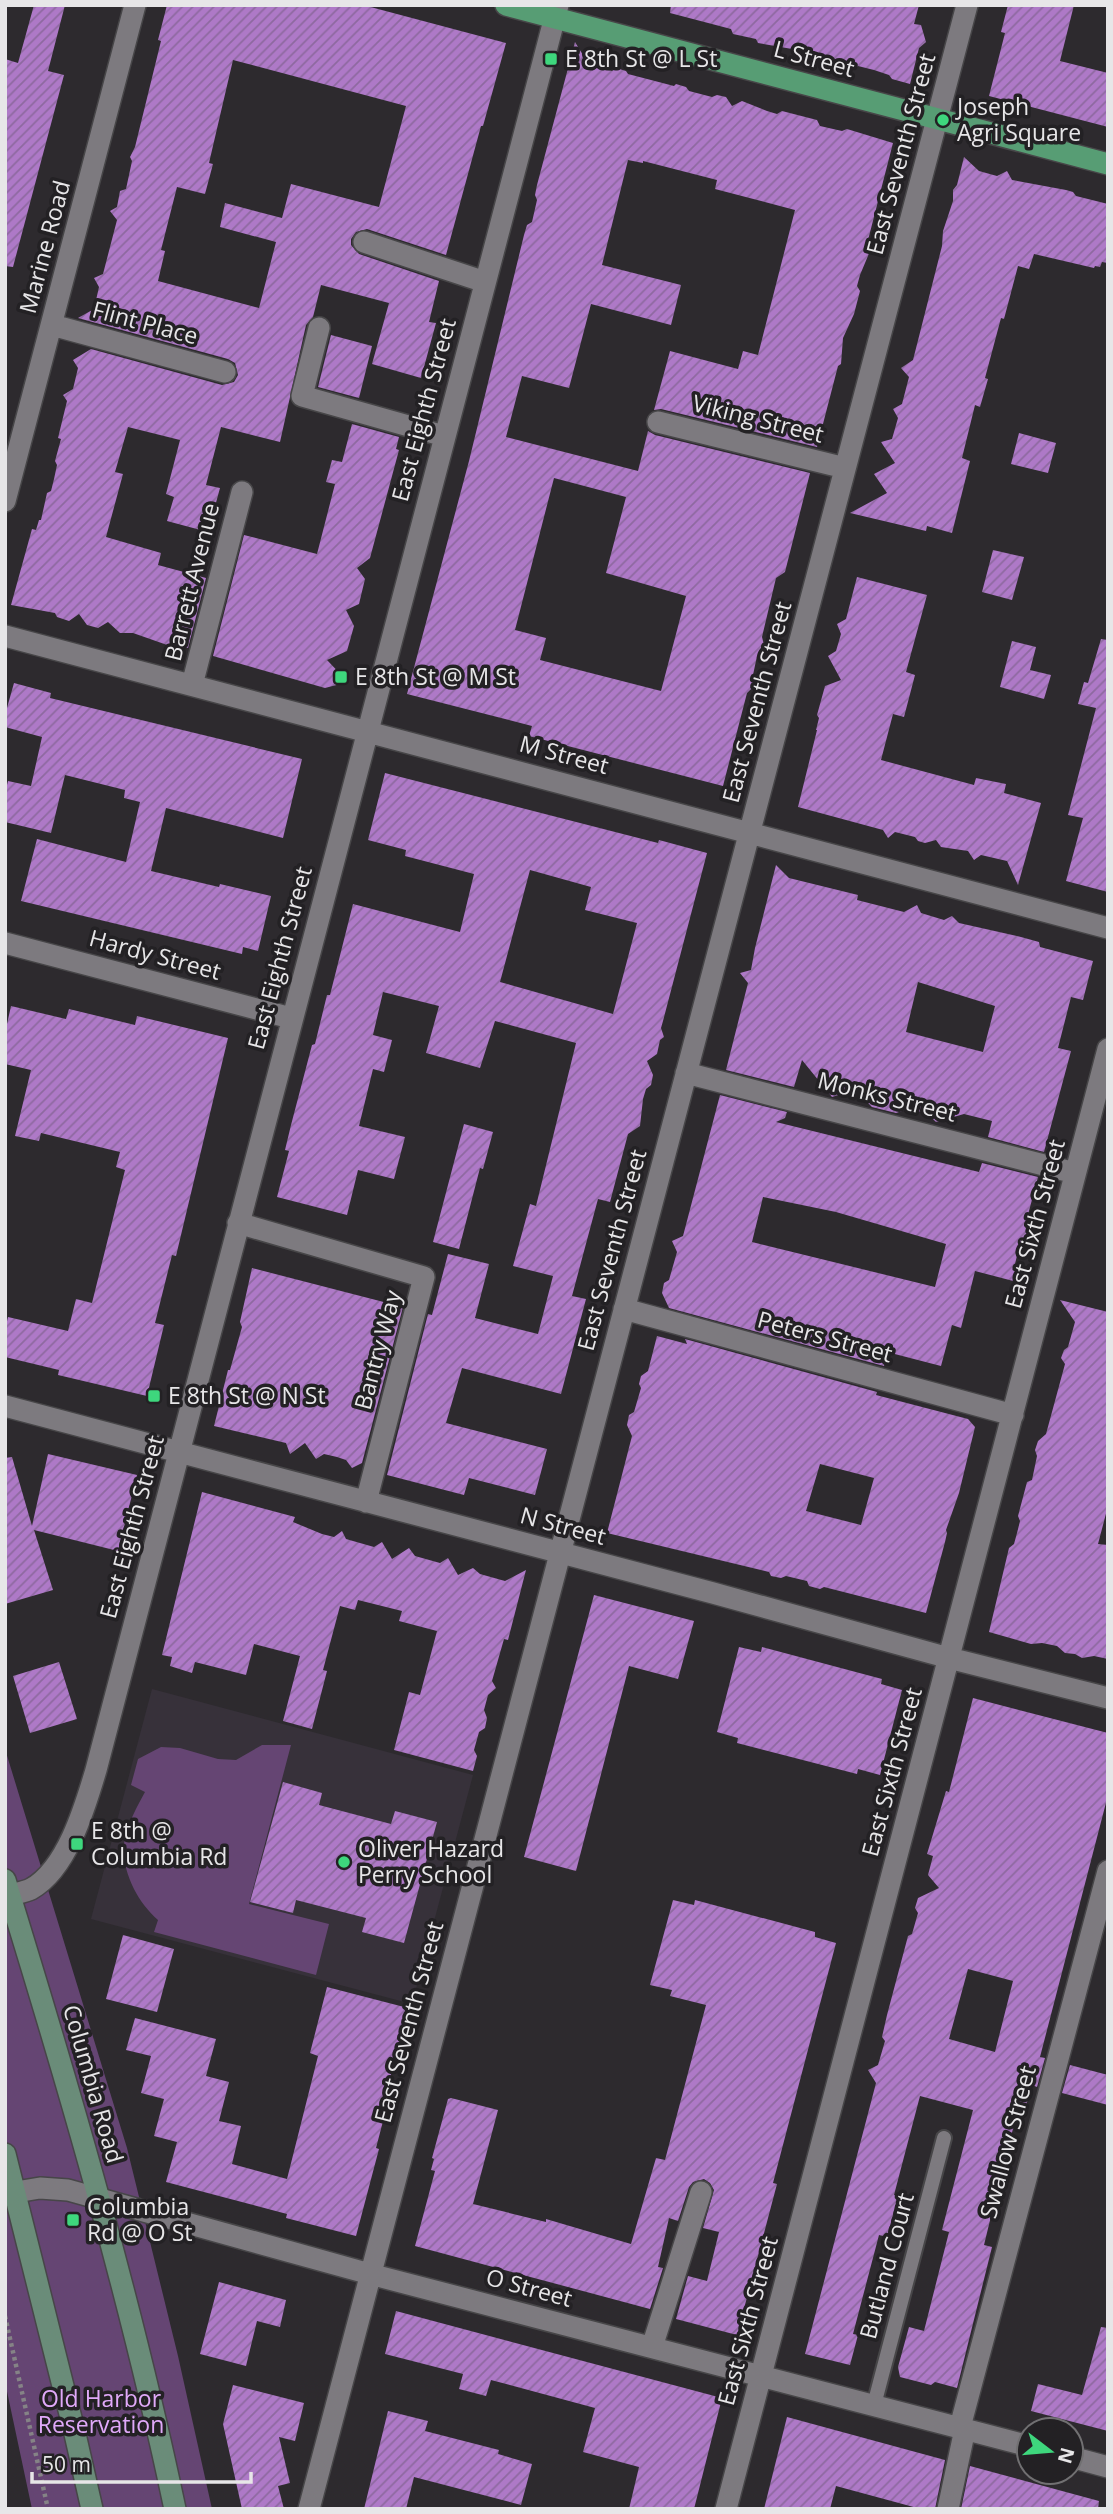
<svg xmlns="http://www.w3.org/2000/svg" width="1113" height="2514" viewBox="0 0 1113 2514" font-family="'Open Sans',sans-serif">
<defs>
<pattern id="building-hatch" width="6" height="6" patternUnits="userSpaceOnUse" patternTransform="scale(1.75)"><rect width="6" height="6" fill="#ae79c7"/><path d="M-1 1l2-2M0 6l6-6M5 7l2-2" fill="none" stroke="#8e69a0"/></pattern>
</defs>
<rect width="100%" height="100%" fill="#2d2a2e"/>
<path fill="#37313a" d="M152,1689L473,1775L412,2004L91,1919Z"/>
<path fill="#654573" d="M262,1745H291L249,1904L329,1924L316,1975L154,1932L158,1920C136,1901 119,1867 125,1837C129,1821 137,1807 145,1792L131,1785L138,1759L161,1747L180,1748L218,1759L236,1760Z
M5,1749L127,2148L178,2356L212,2509H32L5,2382Z"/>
<path fill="url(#building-hatch)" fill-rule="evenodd" d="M34,5H65L48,71L64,75L13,267L5,266V59L18,63Z
M167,5H363L506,43L483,126H481L446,255L367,229L356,232L351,239V245L359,254L439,281L429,322L436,323L421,378L372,364L389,303L321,285L313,317L306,325L280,442L221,427L206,485L220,488L208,532L167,521L174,497L166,494L180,440L128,427L115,472L123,474L106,537L161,553L158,565L206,578L188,648L175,645L170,646L133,633H120L108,622L98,628L87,625L79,614L69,621L57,617L55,613L11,605L32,529L36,530L39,520H41L47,493L51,491L54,479L57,465L55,461L61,439L58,438L67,401L63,395L73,389L78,368L73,360L91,349L222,385L234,382L238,375L235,363L228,359L78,318L94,309L99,287L94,278L103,274L117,220L110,211L117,207L120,191L126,189L132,161L130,157L135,147L161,41L158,40ZM233,60L406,106L379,207L291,184L282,218L225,203L220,227L276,242L259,308L158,281L165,251L161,250L177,187L205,194L213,164L209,163Z
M671,5H919L914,24L921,25L926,42L919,48L910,84L892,79L889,75L874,70L858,66L854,69L810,57L808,54L792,49L758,43L756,39L733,34L731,29L670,13Z
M1008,5H1074L1060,61L1108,73V127L989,96L1005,33L1001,32Z
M575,42L589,65L612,71L616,68L626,71L628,74L674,86L676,84L686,87L689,91L712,97L717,95L726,97L732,106L742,101L767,111L777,114L782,111L817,120L820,126L842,131L847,129L893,143L867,244L870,251L860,275L857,286L860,291L854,314L843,338L841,364L838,366L817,447L661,409L654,410L670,351L738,369L743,351L758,355L795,210L715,189L717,180L643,161V163L628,160L602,265L681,285L671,325L591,304L569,388L522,376L506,437L638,471L648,431L655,435L810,473L785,572L776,578L762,637L764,645L762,652L757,656L753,675L755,680L753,687L747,693L723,786L529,736L532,726L407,694L469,461L524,235L527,225L532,222L537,200L535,195L537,185ZM554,478L626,497L606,573L686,596L661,691L540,660L546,638L515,630Z
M964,157L979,171L997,176L1007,171L1012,180L1066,190L1073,192L1076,196L1108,204V263L1102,262L1100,267L1095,266L1094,268L1034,254L1029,269L1018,266L1004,319L1001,318L985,378L988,379L980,407L975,405L962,458L970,461L952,533L927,526L926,531L850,513L887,493L874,474L895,463L881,442L892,439L898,418L893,409L902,404L909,377L901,368L913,360L942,246L943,231L953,201V190L957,185Z
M331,335L372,346L359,398L318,387Z
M352,424L399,437L396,449L399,450L370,558L357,568L365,579L359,604L346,610L354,626L347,651L327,660L348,682L325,688L213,656L244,535L317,554L335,484L326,482L332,460L342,462Z
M1019,433L1056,443L1048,473L1011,464Z
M993,550L1024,557L1012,600L982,592Z
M857,577L927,595L906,672L915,675L904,717L893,714L881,760L974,785L976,778L1006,784L1004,793L1041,803L1018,885L1007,861L981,855L974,860L968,851L941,847L936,840L925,843L918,841L915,837L895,832L888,838L883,830L798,807L817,730H816L819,718L817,715L825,686L841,680L828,656L836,651L841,634L837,624L846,619Z
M1101,639L1108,640V892L1066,881L1083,818L1068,815L1096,708L1078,704L1084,682L1088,683Z
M1012,641L1036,647L1030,670L1051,675L1044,699L1000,687Z
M14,683L51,693L50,698L302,759L283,838L166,808L151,871L219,887L220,884L271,896L258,951L243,947L242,954L21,901L37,839L126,862L140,802L124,798L125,790L65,775L51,833L5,822V793L8,781L31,786L42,737L5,727V715Z
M385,773L658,843L659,840L707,853L663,1021L661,1028L664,1037L660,1040L657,1054L647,1061L653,1075L651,1085L646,1089L643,1099L640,1126L628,1134L610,1202L598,1199L572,1296L586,1299L561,1394L462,1368L446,1423L547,1449L535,1495L469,1478L464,1495L387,1475L428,1314L432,1315L448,1254L489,1264L475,1318L538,1334L553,1276L513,1266L530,1204L536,1206L576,1043L495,1021L480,1068L426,1053L439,1006L383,992L373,1035L392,1040L384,1072L373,1069L359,1126L405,1137L394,1179L358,1170L347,1215L277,1197L289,1151L285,1150L291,1125L312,1045L315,1044L327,995H330L353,904L460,932L474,874L405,856L406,850L368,840ZM530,870L591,887L585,910L637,923L613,1014L500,982Z
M776,865L789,878L858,895L857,900L904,912L917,905L921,913L944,920L952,916L959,923L1021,937L1039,942L1040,947L1093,961L1083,1000L1071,997L1058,1048L1071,1051L1044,1152L988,1137L992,1121L964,1114L936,1122L927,1113L908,1109L896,1113L872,1107L862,1097L853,1095L845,1093L832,1097L802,1060L794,1087L726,1070L748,983L740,973L751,970L755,948ZM918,982L995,1006L983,1052L906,1032Z
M11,1006L66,1019L69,1009L135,1025L137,1016L228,1038L176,1256L172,1255L155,1323L164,1325L147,1396L58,1375L59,1370L5,1357V1330L8,1317L68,1331L76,1299L92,1303L125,1170L116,1167L120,1152L41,1133L39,1141L15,1136L31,1070L5,1064V1033Z
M720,1095L787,1112L785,1118L776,1122L979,1172L982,1163L1038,1177L1025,1226L1032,1234L1021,1239L1015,1264L1029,1285L975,1271L961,1328L952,1325L941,1366L887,1352L884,1366L669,1308L662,1293L664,1283L669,1280L677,1252L672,1241L683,1236ZM763,1197L836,1212L946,1244L935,1287L752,1242Z
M464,1124L493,1132L483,1169L480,1168L459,1249L433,1242Z
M252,1268L403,1307L362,1463L352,1468L346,1460L337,1457L324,1454L316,1459L305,1443L290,1454L286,1443L214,1426L228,1370H230L242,1327L240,1322Z
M1060,1300L1108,1312V1506L1098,1544L1108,1545V1659L1094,1656L1082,1658L1075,1654L1065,1653L1057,1646L1042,1643L1031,1644L989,1632L1009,1548L1014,1544L1017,1533L1020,1521L1018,1516L1027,1482L1032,1480L1037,1456L1035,1450L1038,1441L1046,1434L1065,1364L1061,1358L1064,1350L1068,1347L1075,1322Z
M657,1336L687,1344L685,1339L877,1392L876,1395L968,1419L975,1427L959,1493L946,1530L947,1533L945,1542L926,1613L824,1587L820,1589L809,1586L807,1581L786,1576L781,1578L771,1576L769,1572L607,1533L632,1436L627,1425L629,1415L634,1412L641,1388L639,1384L641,1376L648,1371ZM820,1464L874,1478L861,1525L806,1511Z
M48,1454L137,1475L118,1551L34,1530L53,1590L5,1604V1458L12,1457L32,1526Z
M202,1492L295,1517L293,1522L322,1534L334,1537L342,1531L346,1539L374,1547L382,1542L392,1559L409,1548L415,1556L440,1563L448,1558L458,1575L473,1568L480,1574L505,1581L526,1570L508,1640L504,1639L492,1681L496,1688L488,1695L484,1710L487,1718L485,1728L479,1732L474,1750L477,1756L473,1771L394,1750L409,1692L420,1695L437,1631L399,1621L402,1611L358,1600L355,1610L340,1606L323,1670L327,1671L312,1729L283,1721L300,1656L254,1644L246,1675L195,1662L192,1673L170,1666L172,1657L162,1655Z
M594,1595L694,1621L678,1679L629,1666L576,1871L524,1857Z
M739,1647L761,1652L762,1647L882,1679L881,1684L902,1690L880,1775L858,1769L857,1774L737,1743L738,1738L717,1732Z
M59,1662L77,1719L30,1733L13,1676Z
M973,1698L1108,1733V1795L1040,2057L1045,2058L1037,2087L1032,2085L1023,2116L1015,2121L1002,2171L984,2245L992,2247L957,2388L935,2382L931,2385L900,2377L898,2367L909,2327L924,2331L949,2232L942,2230L973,2110L920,2096L894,2195L898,2196L887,2237L879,2235L853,2334L858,2335L850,2365L805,2354L876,2083L868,2070L878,2065L885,2041L882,2037L887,2015L908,1936L912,1934L918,1913L915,1908L918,1898L939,1888L928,1875L933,1856L927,1854L946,1791L949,1792ZM968,1969L1013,1981L995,2052L949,2039Z
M283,1782L322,1793L319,1805L391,1824L395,1811L437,1822L404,1943L362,1932L366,1918L296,1900L293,1913L250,1902Z
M673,1900L694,1905L695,1900L815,1932V1937L836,1943L773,2183L777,2184L737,2335L676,2319L688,2276L707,2281L719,2232L703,2228L714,2190L710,2183L704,2179L693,2182L689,2187L678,2221L669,2218L658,2267L663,2268L650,2309L415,2246L435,2171L431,2170L434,2159L432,2158L448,2099L451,2098L498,2110L473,2204L546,2222V2219L631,2244L656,2158L665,2160L706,2005L670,1996L672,1990L650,1985Z
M123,1935L174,1949L157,2012L106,1999Z
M327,1987L408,2008L389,2082L393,2083L376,2148L379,2149L356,2236L286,2218L287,2214L166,2182L177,2142L154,2136L164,2099L141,2093L151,2056L126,2050L135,2018L216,2039L206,2076L229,2082L219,2121L241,2126L232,2164L287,2179L318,2056L310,2053Z
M1070,2065L1108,2075V2105L1062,2093Z
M219,2282L286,2300L280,2327L257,2321L246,2366L200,2354Z
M396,2311L722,2398L694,2509H629L639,2467L583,2452L595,2408L491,2380L486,2396L459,2389L463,2374L385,2354Z
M1101,2327L1108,2328V2431L1031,2411L1038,2384L1082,2395Z
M233,2385L304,2403L295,2441L279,2437L290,2483L278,2486L284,2509H242L223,2424Z
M388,2411L428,2421L425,2431L499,2450L498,2454L532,2464L521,2505L414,2477L406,2509H364Z
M787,2417L945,2460L935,2509H921L836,2486L830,2509H764Z
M970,2466L1099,2501L1098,2509H961Z"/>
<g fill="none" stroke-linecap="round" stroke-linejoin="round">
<defs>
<path id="lane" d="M874,2405L944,2138"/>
<path id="street" d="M364,242L485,282
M52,325L225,372
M319,328L302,396L444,436
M658,422L845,468
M5,501L135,5
M5,636L1108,928
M192,685L242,492
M5,943L291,1018
M686,1073L1075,1173
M238,1223L424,1277L366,1502
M624,1309L1013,1415
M5,1406L713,1593L949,1658L1108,1698
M10,1895C17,1893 25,1892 31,1889C67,1869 85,1807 96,1770L558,5
M16,2192L40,2188L68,2190L370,2274L1029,2446
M652,2347L701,2192
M960,2427L1108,1871
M1071,2457L1108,2467
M309,2509L967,5
M726,2509L1108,1049
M948,2509L965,2429"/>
<path id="secondary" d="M5,1880C69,2087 130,2296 175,2509
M5,2154L75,2434L92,2509"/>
<path id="primary" d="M506,5L1108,164"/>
</defs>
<use href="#lane" stroke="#474648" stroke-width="18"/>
<use href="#street" stroke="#474648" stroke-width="24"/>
<use href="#secondary" stroke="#474648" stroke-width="24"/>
<use href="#primary" stroke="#474648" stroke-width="24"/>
<path stroke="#858386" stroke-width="4.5" stroke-dasharray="3.5 3.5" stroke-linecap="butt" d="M5,2316L48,2509"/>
<use href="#lane" stroke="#7d7a7f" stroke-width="14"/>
<use href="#street" stroke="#7d7a7f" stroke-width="21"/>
<use href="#secondary" stroke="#6a8c79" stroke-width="21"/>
<use href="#primary" stroke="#579d74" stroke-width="21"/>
</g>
<g fill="#3ed77d" stroke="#232124" stroke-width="2.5">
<rect x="544" y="52" width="14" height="14" rx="3.5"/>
<circle cx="943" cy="120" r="7"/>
<rect x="334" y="670" width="14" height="14" rx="3.5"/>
<rect x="147" y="1389" width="14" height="14" rx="3.5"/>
<rect x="70" y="1837" width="14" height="14" rx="3.5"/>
<circle cx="344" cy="1862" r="7"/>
<rect x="66" y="2213" width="14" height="14" rx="3.5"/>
</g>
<g text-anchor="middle" stroke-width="7" stroke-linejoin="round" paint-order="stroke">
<g font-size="23" fill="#e7e6e8" stroke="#232124" text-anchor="start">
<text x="565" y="67">E 8th St @ L St</text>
<text x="957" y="115">Joseph<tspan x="957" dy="26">Agri Square</tspan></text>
<text x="355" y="685">E 8th St @ M St</text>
<text x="168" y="1404">E 8th St @ N St</text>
<text x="91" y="1839">E 8th @<tspan x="91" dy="26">Columbia Rd</tspan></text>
<text x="358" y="1857">Oliver Hazard<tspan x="358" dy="26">Perry School</tspan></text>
<text x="87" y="2215">Columbia<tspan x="87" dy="26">Rd @ O St</tspan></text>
</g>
<g font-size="23" fill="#e7e6e8" stroke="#232124">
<text transform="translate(814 59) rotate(15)" y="8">L Street</text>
<text transform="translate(901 154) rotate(-75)" y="8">East Seventh Street</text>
<text transform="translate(45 247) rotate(-75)" y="8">Marine Road</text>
<text transform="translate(145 323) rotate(15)" y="8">Flint Place</text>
<text transform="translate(424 410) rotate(-75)" y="8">East Eighth Street</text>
<text transform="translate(758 419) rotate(14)" y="8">Viking Street</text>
<text transform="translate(192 582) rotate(-76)" y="8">Barrett Avenue</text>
<text transform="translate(757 702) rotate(-75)" y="8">East Seventh Street</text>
<text transform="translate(564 755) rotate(15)" y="8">M Street</text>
<text transform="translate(155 955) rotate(15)" y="8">Hardy Street</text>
<text transform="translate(280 958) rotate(-75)" y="8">East Eighth Street</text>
<text transform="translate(887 1097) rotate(14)" y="8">Monks Street</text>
<text transform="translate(1035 1224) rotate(-75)" y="8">East Sixth Street</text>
<text transform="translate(612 1250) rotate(-75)" y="8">East Seventh Street</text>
<text transform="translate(825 1337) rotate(15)" y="8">Peters Street</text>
<text transform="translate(378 1350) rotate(-75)" y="8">Bantry Way</text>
<text transform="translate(563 1526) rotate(15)" y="8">N Street</text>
<text transform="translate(132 1527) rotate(-75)" y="8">East Eighth Street</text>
<text transform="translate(892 1772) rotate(-75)" y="8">East Sixth Street</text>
<text transform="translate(409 2022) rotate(-75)" y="8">East Seventh Street</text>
<text transform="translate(93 2084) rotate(74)" y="8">Columbia Road</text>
<text transform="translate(1008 2142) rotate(-75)" y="8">Swallow Street</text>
<text transform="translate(887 2266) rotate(-75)" y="8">Butland Court</text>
<text transform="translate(529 2288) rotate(15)" y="8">O Street</text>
<text transform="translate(748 2321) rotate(-75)" y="8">East Sixth Street</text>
</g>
<g font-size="23" fill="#e0a9f9" stroke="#232124">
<text x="101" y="2407">Old Harbor<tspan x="101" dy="26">Reservation</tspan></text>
</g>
</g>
<rect width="1113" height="2514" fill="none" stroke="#e7e6e8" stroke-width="14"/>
<g transform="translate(1050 2451) rotate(106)"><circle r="33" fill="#232124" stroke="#717072" stroke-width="2"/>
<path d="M0-5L12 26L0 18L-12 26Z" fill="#3ed77d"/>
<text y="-10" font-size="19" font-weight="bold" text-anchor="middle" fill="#e7e6e8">N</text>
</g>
<path d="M32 2472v10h219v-10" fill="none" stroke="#e7e6e8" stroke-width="3.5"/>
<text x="42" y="2472" font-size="21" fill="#e7e6e8" stroke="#232124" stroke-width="5" paint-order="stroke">50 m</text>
</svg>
